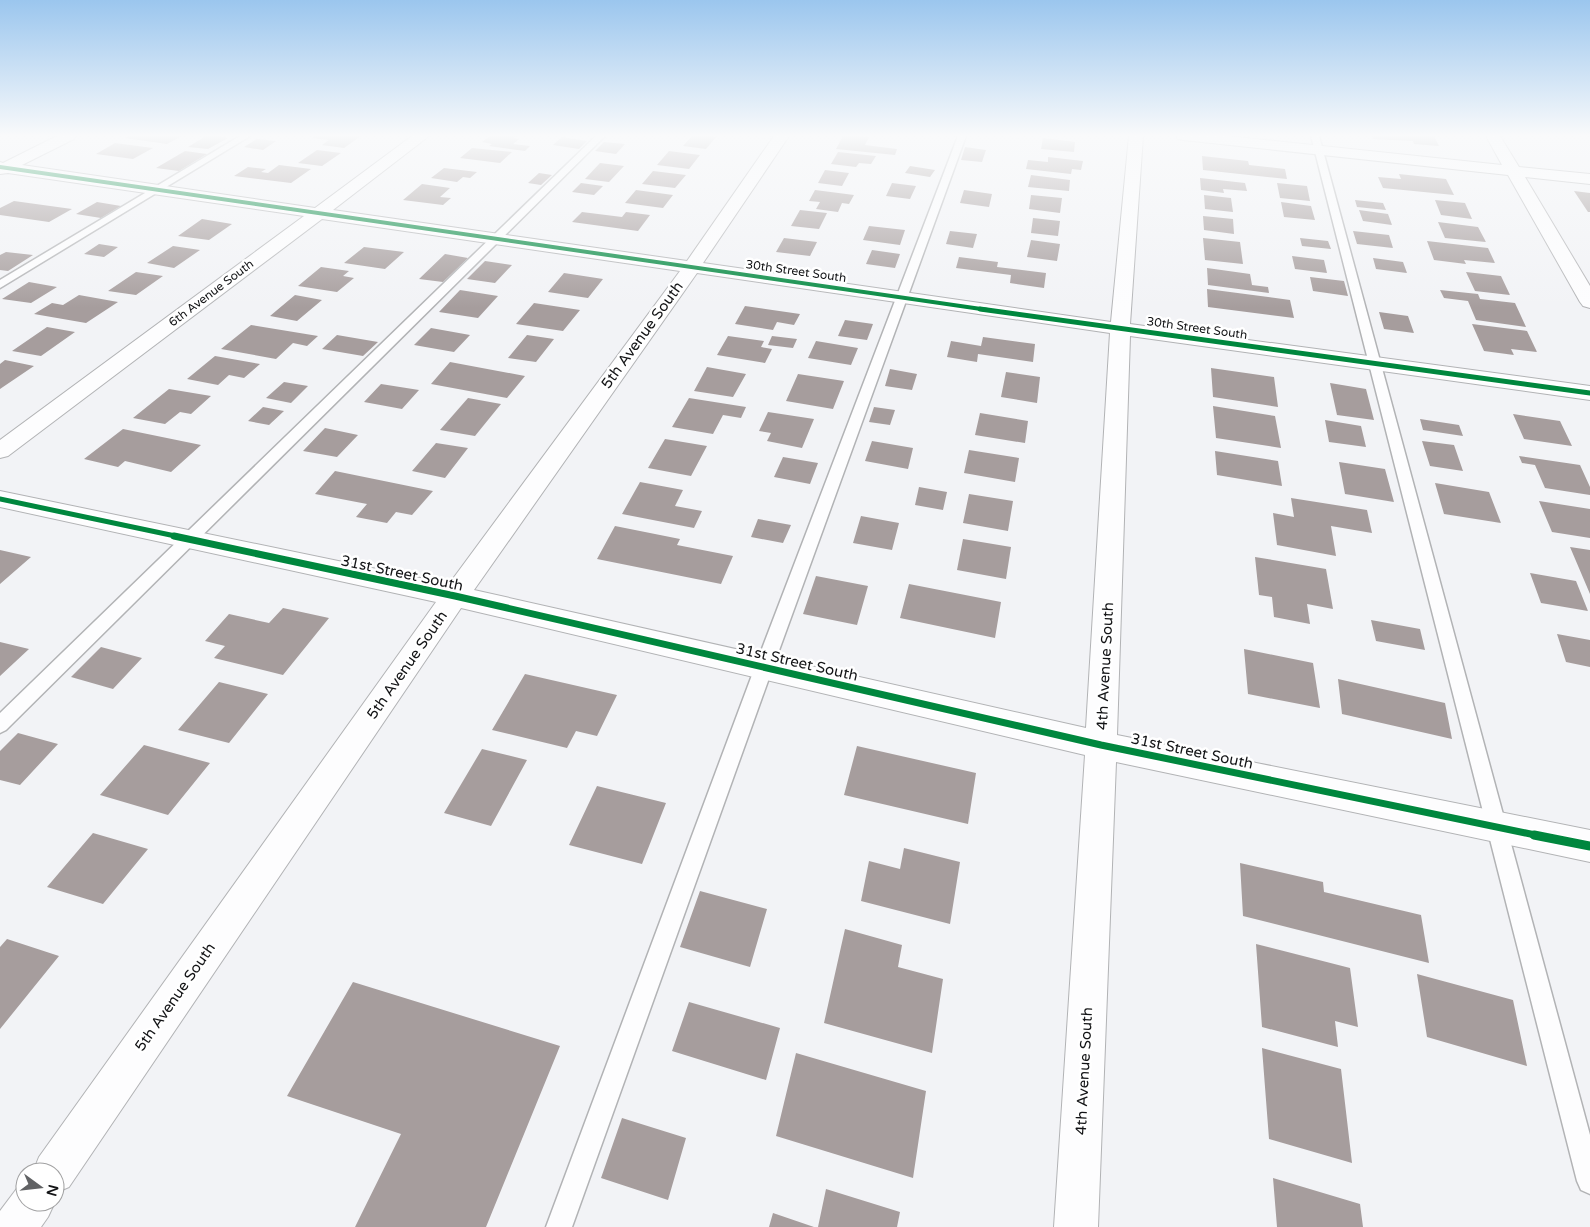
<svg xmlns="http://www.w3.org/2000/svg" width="1590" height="1227" viewBox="0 0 1590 1227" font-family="'Varela Round',sans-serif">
<rect width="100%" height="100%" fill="#f2f3f6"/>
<path fill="#a69d9d" d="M129,136H182L167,144L125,138Z
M206,136H216L228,138L208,149L188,147Z
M316,136H361L344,148L322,145L329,140L312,138Z
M490,136H516L513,138L519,139L513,144L530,146L525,151L489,146L492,144L482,142Z
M692,136H705L716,137L706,149L683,146Z
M843,136L869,137L865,145L897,149L895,155L836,149Z
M1372,136H1434L1439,146L1414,144L1413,141L1373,139Z
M562,137L587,141L579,149L553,145Z
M1043,138L1075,142L1074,152L1041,149Z
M257,139L276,141L263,150L244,147Z
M604,142L625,144L616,154L595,151Z
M115,143L153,148L133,159L96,154Z
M965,147L986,150L982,162L961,160Z
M472,148L512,152L500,163L460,158Z
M317,150L341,153L322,166L298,163Z
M185,151L207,154L179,171L156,168Z
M669,151L700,155L689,169L657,165Z
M838,152L876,156L871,164L859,163L856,167L831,164Z
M1202,156L1248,161L1249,165L1285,169L1287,179L1203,170Z
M1048,157L1083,161L1081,170L1072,169L1071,174L1026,169L1028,160L1048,162Z
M600,163L624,166L609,182L585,179Z
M279,165L311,169L291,183L234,176L248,167L266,169L261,172L268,173Z
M910,166L935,170L930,177L905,173Z
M444,168L477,172L470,178L463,177L457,182L431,178Z
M825,170L849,173L842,186L818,183Z
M653,171L686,175L675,188L642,184Z
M539,173L552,175L541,185L528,183Z
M1399,174L1446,179L1454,195L1383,188L1378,177L1401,179Z
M1031,175L1070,180L1069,191L1028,187Z
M1200,178L1245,183L1247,191L1223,189L1224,193L1201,190Z
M581,183L603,186L594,195L572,192Z
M892,183L916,186L910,199L886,196Z
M1277,183L1307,186L1310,201L1280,198Z
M422,184L450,188L440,197L451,198L443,205L403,200Z
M636,190L673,195L663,208L625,203Z
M815,190L854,195L849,204L842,203L838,212L816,209L820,202L809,201Z
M964,190L992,194L989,207L960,203Z
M1574,191L1590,193V212H1588Z
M1031,195L1062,198L1060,213L1029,209Z
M1204,195L1231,198L1233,212L1205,209Z
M1355,200L1383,203L1386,210L1357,207Z
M1435,200L1465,203L1472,219L1441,215Z
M14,201L72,209L49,222L0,215V208Z
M97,202L121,206L101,218L76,214Z
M1281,202L1311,206L1315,220L1284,217Z
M800,210L827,213L819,229L791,226Z
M1359,210L1388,214L1392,225L1363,221Z
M582,212L622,217L626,212L650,215L638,231L572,222Z
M1203,216L1233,219L1234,234L1204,230Z
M1033,218L1060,221L1058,236L1031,233Z
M202,219L232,224L209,240L178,236Z
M1438,222L1478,227L1486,242L1445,238Z
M869,226L905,230L900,245L863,240Z
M950,231L977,234L973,248L946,244Z
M1353,231L1389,235L1393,248L1357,244Z
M784,238L817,242L810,256L776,252Z
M1203,238L1240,242L1243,264L1205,260Z
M1300,238L1328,241L1331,249L1302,246Z
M1031,240L1060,244L1057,261L1027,257Z
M1427,241L1488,248L1495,263L1464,260L1466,264L1434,260Z
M99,244L118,247L104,257L84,254Z
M173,246L200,250L174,268L147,263Z
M364,247L404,252L385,269L344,263Z
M872,250L900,254L895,268L866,264Z
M6,252L33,255L8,271L0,270V255Z
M445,254L468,258L443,282L419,279Z
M1292,256L1324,260L1327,273L1295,269Z
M959,257L998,262L997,267L1046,273L1044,288L1010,283L1011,275L956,268Z
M1373,258L1403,262L1407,273L1376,269Z
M485,261L512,265L495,283L467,279Z
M321,267L349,271L343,276L354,278L337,292L298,286Z
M1207,268L1250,274L1252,285L1268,287L1269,293L1208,285Z
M136,272L163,276L136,295L108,291Z
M1466,272L1501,276L1510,295L1475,291Z
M564,273L603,279L588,298L548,292Z
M1310,277L1344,281L1348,296L1313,291Z
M29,282L57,287L31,303L2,299Z
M1207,289L1290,300L1294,318L1208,307Z
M460,290L498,296L478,318L439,312Z
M1440,290L1478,294L1480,299L1515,303L1526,327L1476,320L1468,301L1444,298Z
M79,295L118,302L86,323L34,314L52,303L63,305Z
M295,295L322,300L297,321L270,316Z
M534,303L580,310L563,331L516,324Z
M745,306L800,314L794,325L777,322L773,330L735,324Z
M1379,312L1408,316L1414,333L1384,329Z
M845,320L873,324L867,340L838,336Z
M1472,324L1527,331L1537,352L1511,349L1514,355L1484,351Z
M251,325L318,336L307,346L293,343L276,359L221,349Z
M47,327L75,332L41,356L12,351Z
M431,328L470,335L454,352L414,345Z
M337,335L378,342L363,356L322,349Z
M527,335L554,339L536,362L508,358Z
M728,336L764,341L761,347L772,349L765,363L717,355Z
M772,336L797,339L793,348L768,345Z
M983,337L1035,344L1033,362L978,354L977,362L947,357L951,341L981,346Z
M816,341L858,348L851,365L808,358Z
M215,356L260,364L244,378L229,375L218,385L187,379Z
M5,360L34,366L0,389V364Z
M450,362L525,376L507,398L431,384Z
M707,367L746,374L733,397L694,391Z
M1211,368L1274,377L1278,407L1213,397Z
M890,369L917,374L912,390L885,386Z
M1006,372L1040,377L1037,403L1001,397Z
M798,374L844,381L833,409L786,401Z
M284,382L308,386L291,403L266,398Z
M1330,383L1366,389L1374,420L1337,415Z
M381,384L419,390L402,409L364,402Z
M169,389L211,396L191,414L180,412L165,424L133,418Z
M468,398L501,404L475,436L440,430Z
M689,398L746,407L741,418L723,415L713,434L672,427Z
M1213,406L1275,416L1281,448L1216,438Z
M263,407L284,411L269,425L248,421Z
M874,407L895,410L890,425L869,422Z
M768,412L814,419L802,448L767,441L771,433L759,431Z
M980,413L1028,421L1025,443L975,435Z
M1513,414L1560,421L1572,446L1524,439Z
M1420,419L1459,425L1463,436L1423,430Z
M1325,420L1361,426L1366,447L1329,442Z
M325,428L358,435L337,457L303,451Z
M123,429L201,445L171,472L125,461L118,467L84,459Z
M665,439L707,446L691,476L648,468Z
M872,441L913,448L908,469L865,461Z
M1422,441L1454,445L1463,471L1430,466Z
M436,443L468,448L445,478L412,471Z
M969,450L1019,458L1015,482L964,473Z
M1215,451L1278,461L1282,486L1217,475Z
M1519,456L1580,465L1590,487V495L1545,488L1535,465L1522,463Z
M783,457L818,463L810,484L774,477Z
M1339,462L1385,469L1394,502L1345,494Z
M335,471L433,491L412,515L396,512L387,523L356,517L367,504L315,494Z
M640,482L683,490L675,506L702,511L694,528L622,514Z
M1435,483L1489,492L1501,523L1444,514Z
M919,487L947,492L943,510L915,505Z
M969,494L1013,501L1008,531L963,523Z
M1291,498L1367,510L1372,533L1331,526L1336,556L1277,545L1273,513L1294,517Z
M1539,501L1590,509V538L1552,532Z
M861,516L899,523L892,550L853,543Z
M758,519L791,525L783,543L751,537Z
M615,526L680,539L677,545L733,556L721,584L597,559Z
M963,539L1011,547L1006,579L957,570Z
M1570,547L1590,550V594Z
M0,550L31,557L0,584Z
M1255,557L1326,569L1333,609L1307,604L1310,624L1274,617L1272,597L1259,595Z
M1530,573L1576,581L1588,611L1541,603Z
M816,576L868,586L857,625L803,614Z
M909,584L1001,602L995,638L900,618Z
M283,608L329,618L283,675L214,658L225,646L205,641L229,614L269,623Z
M1371,620L1420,629L1425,650L1376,641Z
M1557,634L1590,640V667L1566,662Z
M0,642L29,649L0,676Z
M101,647L142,658L113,689L71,677Z
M1244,649L1313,663L1320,708L1248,694Z
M525,674L617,695L597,736L576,731L567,748L492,730Z
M1338,679L1445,703L1452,739L1342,714Z
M219,682L268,694L229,743L178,730Z
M18,733L58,744L20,785L0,780V751Z
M144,745L210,763L168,815L100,795Z
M857,746L976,773L968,824L844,795Z
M482,749L527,760L491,826L444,813Z
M597,786L666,803L642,864L569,845Z
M93,833L148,849L103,904L47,887Z
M904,848L960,862L950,924L861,901L869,861L900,869Z
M1240,863L1323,882L1324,892L1421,915L1429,963L1243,916Z
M700,891L767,909L750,967L680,947Z
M845,929L902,945L898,967L943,979L932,1053L824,1023Z
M7,939L59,956L0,1029V947Z
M1256,944L1350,968L1358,1027L1335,1021L1338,1047L1262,1027Z
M1417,974L1513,1000L1527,1066L1427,1037Z
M353,982L560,1046L486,1227H355L401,1134L287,1096Z
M689,1002L780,1028L766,1080L672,1051Z
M1262,1048L1341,1069L1352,1163L1269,1139Z
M796,1053L926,1091L913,1178L776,1136Z
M622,1118L686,1138L668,1200L601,1178Z
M1273,1178L1360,1204L1363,1227H1277Z
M826,1189L900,1212L897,1227H818Z
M773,1213L814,1227H769Z"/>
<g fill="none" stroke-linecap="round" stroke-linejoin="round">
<defs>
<path id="service" d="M240,136H250L0,288V280Z
M596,136H605L6,730L0,733V713Z
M958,136H966L773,667L572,1227H546L755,667Z
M1311,136H1319L1590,1135V1194L1581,1190L1577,1181Z"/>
<path id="minor" d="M57,136H76L74,139L22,165L315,208L412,136H429L333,210L687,261L774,136H789L703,263L1111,322L1129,136H1143L1130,324L1590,386V400L1130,336L1117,735L1590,830V862L1116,762L1098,1227H1054L1085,755L461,608L69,1187L55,1193V1172H33L39,1157L436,602L0,507V491L449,584L680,271L322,219L8,456L0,458V440L304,216L8,173L0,174V162L3,163ZM697,273L1110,333L1086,728L474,590Z
M1176,136H1227L1502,165L1486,136H1500L1519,167L1590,174V184L1525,177L1590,286V308L1583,306L1580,302L1508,175L1183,140L1178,139Z
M25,1184V1202H55L48,1217L41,1227H0V1211L18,1187Z"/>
</defs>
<use href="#service" stroke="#b2b3b5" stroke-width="3"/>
<use href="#minor" stroke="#b2b3b5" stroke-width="2"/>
<use href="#service" fill="#fdfdfe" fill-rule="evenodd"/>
<use href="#minor" fill="#fdfdfe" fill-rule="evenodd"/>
<defs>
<path id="cycleway-far3" d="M0,167L988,310"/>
<path id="cycleway-far2" d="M980,309L1590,393
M0,499L180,537"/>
<path id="cycleway-far1" d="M174,536L455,596L1101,745L1540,836"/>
<path id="cycleway" d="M1534,835L1590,846"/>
</defs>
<use href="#cycleway-far3" stroke="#fff" stroke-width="5.5"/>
<use href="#cycleway-far2" stroke="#fff" stroke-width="8"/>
<use href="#cycleway-far1" stroke="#fff" stroke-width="10"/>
<use href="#cycleway" stroke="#fff" stroke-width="12"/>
<use href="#cycleway-far3" stroke="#00873e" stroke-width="4"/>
<use href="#cycleway-far2" stroke="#00873e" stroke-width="5"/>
<use href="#cycleway-far1" stroke="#00873e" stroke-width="7"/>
<use href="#cycleway" stroke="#00873e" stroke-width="9"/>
</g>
<linearGradient id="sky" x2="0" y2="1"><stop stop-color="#9bc6ee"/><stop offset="0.44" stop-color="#f9fafb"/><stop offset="1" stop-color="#f9fafb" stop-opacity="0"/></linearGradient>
<rect width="1590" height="308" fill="url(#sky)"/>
<g text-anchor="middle" stroke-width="5" stroke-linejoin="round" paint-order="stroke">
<g font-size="12" fill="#131416" stroke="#fff">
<text transform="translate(796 271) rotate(8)" y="4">30th Street South</text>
<text transform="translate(211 293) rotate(-37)" y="4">6th Avenue South</text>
<text transform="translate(1197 328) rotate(8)" y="4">30th Street South</text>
</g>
<g font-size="15" fill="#131416" stroke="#fff">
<text transform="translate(642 335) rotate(-54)" y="5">5th Avenue South</text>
<text transform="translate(402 573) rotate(12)" y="5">31st Street South</text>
<text transform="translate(797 662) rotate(13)" y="5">31st Street South</text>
<text transform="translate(407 665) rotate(-55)" y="5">5th Avenue South</text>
<text transform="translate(1105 666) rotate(-87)" y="5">4th Avenue South</text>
<text transform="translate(1192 751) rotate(12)" y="5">31st Street South</text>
<text transform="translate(175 997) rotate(-55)" y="5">5th Avenue South</text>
<text transform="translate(1084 1071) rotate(-87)" y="5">4th Avenue South</text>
</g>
</g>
<g transform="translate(40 1187) rotate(105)"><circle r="24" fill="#ffffff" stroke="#a1a1a2"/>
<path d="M0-4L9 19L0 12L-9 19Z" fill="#616264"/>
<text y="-8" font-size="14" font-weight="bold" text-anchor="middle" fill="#131416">N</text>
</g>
</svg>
